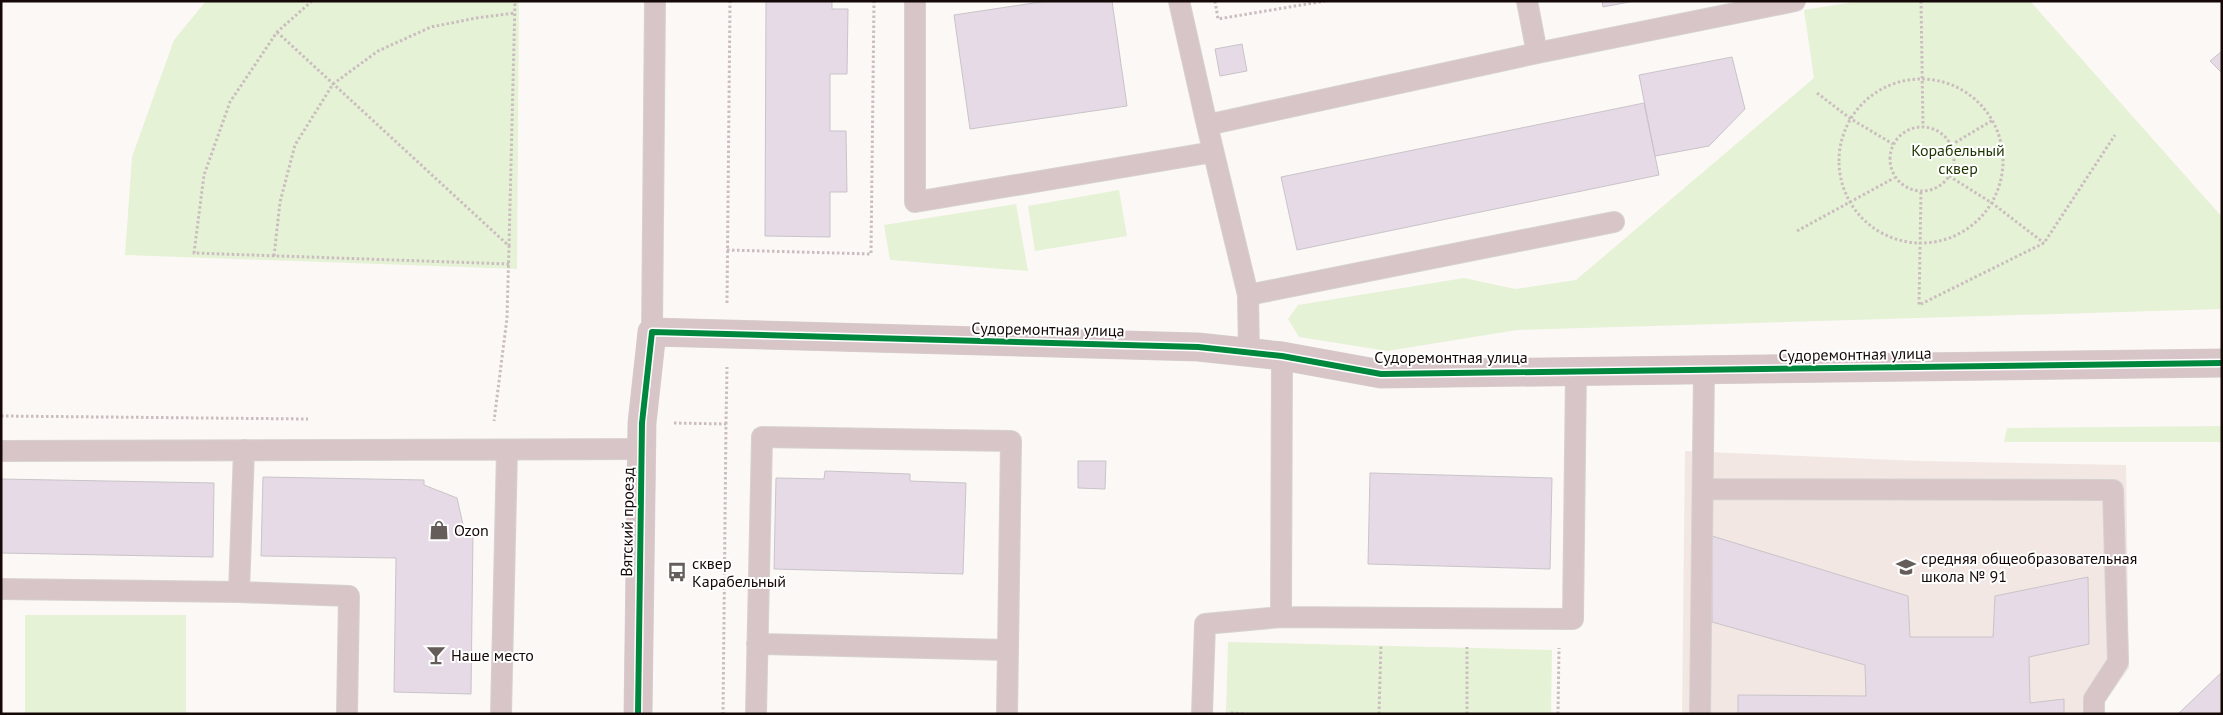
<svg xmlns="http://www.w3.org/2000/svg" width="2223" height="715" viewBox="0 0 2223 715" font-family="'PT Sans',sans-serif">
<rect width="100%" height="100%" fill="#fcf8f6"/>
<path fill="#f2e7e3" d="M1685,451L1920,461L2126,465L2129,668L2105,702V714H1682Z"/>
<path fill="#e5f2d6" d="M206,1H519L517,269L125,255L132,157L174,40Z
M1859,1H2030L2222,217V309L1517,330L1387,351L1299,337L1288,319L1298,305L1464,278L1515,289L1576,280L1814,78L1804,10Z
M1119,190L1127,236L1035,251L1028,206Z
M1016,204L1028,271L890,260L884,225Z
M2222,426V442H2004L2007,428Z
M25,615H186V714H25Z
M1228,642L1552,650L1551,714H1226Z"/>
<path fill="#e5dae6" stroke="#c9c4c8" d="M766,1H832V9H848L847,74H830V131H846L847,192H830V237L765,236Z
M1047,1H1112L1127,106L970,129L954,15Z
M1602,1H1634L1603,7Z
M1242,44L1247,71L1220,76L1215,49Z
M2222,51V73L2210,61Z
M1732,57L1745,109L1709,146L1655,156L1639,75Z
M1644,103L1659,175L1297,250L1281,177Z
M1078,461H1106L1105,489L1078,488Z
M825,471L910,474V481L966,483L963,574L774,569L776,478L824,479Z
M1370,473L1552,478L1550,569L1368,564Z
M263,477L424,480V485L457,498L465,533H473L471,694L394,692L396,558L261,556Z
M1,479L214,483L213,557L1,553Z
M1712,536L1908,596L1910,637H1993L1995,596L2088,577L2089,644L2029,657L2030,703L2064,699V714H1738V695L1866,696L1865,665L1712,622Z
M2222,672V714H2178Z"/>
<g fill="none" stroke-linecap="round" stroke-linejoin="round">
<defs>
<path id="service" d="M915,1V202L1213,152
M1179,1L1207,125
M1527,1L1537,53
M1248,295L1614,222
M652,332L655,1
M1249,352L1248,295L1207,125L1537,53L1795,1
M1282,356L1281,617L1573,619L1576,370
M1,451L642,449
M1704,489L2113,490L2118,662L2094,699V714
M1,589L239,592L349,596L347,714
M239,592L244,450
M501,714L507,450
M756,714L762,437L1011,441L1008,650L757,644
M1007,714L1008,650
M1202,714L1205,624L1281,617
M1700,714L1704,370"/>
<path id="tertiary" d="M638,714L642,423L652,332L1198,347L1282,356L1381,374L2222,363"/>
</defs>
<use href="#service" stroke="#d6d2d0" stroke-width="22"/>
<use href="#tertiary" stroke="#d6d2d0" stroke-width="29"/>
<path stroke="#cbbdbf" stroke-width="3" stroke-dasharray="2.5 2.5" stroke-linecap="butt" d="M312,1L277,32L230,102L204,175L194,253L509,264
M1215,1L1218,19L1325,1
M1921,1L1923,127
M277,32L509,246L507,318L494,421
M1839 161a82 82 0 1 1 164 0a82 82 0 1 1-164 0Z
M1817,93L1851,119L1893,144
M1890 159a32 32 0 1 1 64 0a32 32 0 1 1-64 0Z
M1951,145L1993,120
M1949,176L1992,203L2044,243
M1921,192L1919,305L2044,243L2115,135
M1797,231L1894,178
M509,246L515,1
M727,250L871,254L874,1
M274,256L280,202L295,145L333,84L378,51L431,27L476,18L515,13
M727,303L730,1
M1,416L308,419
M674,423L726,424L723,714
M726,424L727,367
M1231,713L1246,714
M1379,714L1381,644
M1467,714V647
M1558,714L1559,648"/>
<use href="#service" stroke="#d8c5c8" stroke-width="20"/>
<use href="#tertiary" stroke="#d8c5c8" stroke-width="28"/>
<defs>
<path id="cycleway" d="M638,714L642,423L652,332L1198,347L1282,356L1381,374L2222,363"/>
</defs>
<use href="#cycleway" stroke="#fff" stroke-width="9"/>
<use href="#cycleway" stroke="#00873e" stroke-width="6"/>
</g>
<defs>
<symbol id="shop-bare" viewBox="-9 -9 18 18"><path d="M-5-2.5h2.3a2.7 3.5 0 0 1 5.4 0H5L5.5 6h-11ZM-1.5-2.5h3a1.5 2.3 0 0 0-3 0Z" fill="#655d5a" stroke="#fff" stroke-width="2.5" paint-order="stroke"/></symbol>
<symbol id="school-bare" viewBox="-9 -9 18 18"><path d="M0-5L7-2L0 1L-7-2ZM-4 1L0 2.5L4 1V4Q0 6-4 4Z" fill="#655d5a" stroke="#fff" stroke-width="2.5" paint-order="stroke"/></symbol>
<symbol id="bus-bare" viewBox="-9 -9 18 18"><path d="M-5-6H5V4H4V6H2V4H-2V6H-4V4H-5ZM-3.5-4V0h7V-4ZM-3.5 1.2v1.5H-2V1.2ZM2 1.2v1.5H3.5V1.2Z" fill="#655d5a" stroke="#fff" stroke-width="2.5" paint-order="stroke"/></symbol>
<symbol id="bar-bare" viewBox="-9 -9 18 18"><path d="M-6-5H6L.8 .8V4.5H3.5V6h-7V4.5H-.8V.8Z" fill="#655d5a" stroke="#fff" stroke-width="2.5" paint-order="stroke"/></symbol>
</defs>
<g fill-rule="evenodd">
<use href="#shop-bare" x="425" y="516" width="28" height="28"/>
<use href="#school-bare" x="1892" y="553" width="28" height="28"/>
<use href="#bus-bare" x="663" y="558" width="28" height="28"/>
<use href="#bar-bare" x="422" y="641" width="28" height="28"/>
</g>
<g text-anchor="middle" stroke-width="4" stroke-linejoin="round" paint-order="stroke">
<g font-size="16" fill="#1f3500" stroke="#fff">
<text x="1958" y="156">Корабельный<tspan x="1958" dy="18">сквер</tspan></text>
</g>
<g font-size="16" fill="#140906" stroke="#fff">
<text transform="translate(1048 329) rotate(1)" y="6">Судоремонтная улица</text>
<text transform="translate(1855 354) rotate(-1)" y="6">Судоремонтная улица</text>
<text x="1451" y="363">Судоремонтная улица</text>
<text transform="translate(627 522) rotate(-89)" y="6">Вятский проезд</text>
</g>
<g font-size="16" fill="#140906" stroke="#fff" text-anchor="start">
<text x="454" y="536">Ozon</text>
<text x="1921" y="564">средняя общеобразовательная<tspan x="1921" dy="18">школа № 91</tspan></text>
<text x="692" y="569">сквер<tspan x="692" dy="18">Карабельный</tspan></text>
<text x="451" y="661">Наше место</text>
</g>
</g>
<rect width="2223" height="715" fill="none" stroke="#140906" stroke-width="5"/>
</svg>
